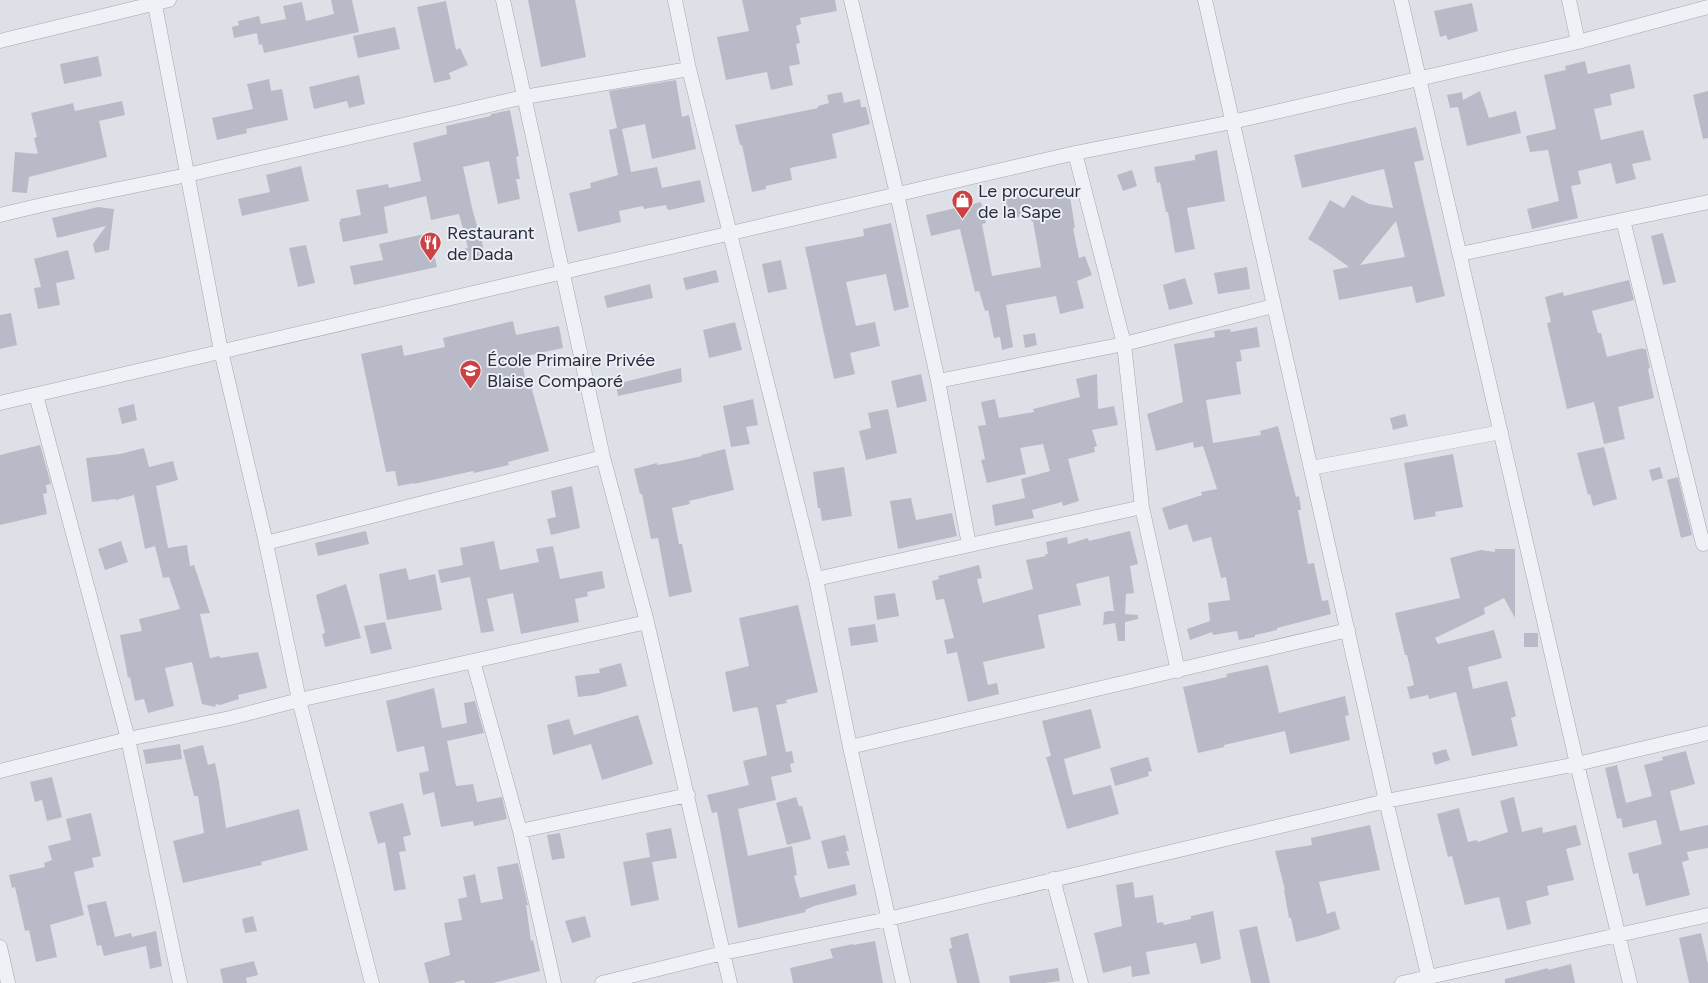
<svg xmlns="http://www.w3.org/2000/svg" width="1708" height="983" viewBox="0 0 1708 983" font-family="Figtree,sans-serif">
<rect width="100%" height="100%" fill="#dee0e7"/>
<path fill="#b8bbc7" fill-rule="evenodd" d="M331,0H352L359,32L264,53L262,44L259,45L257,33L234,38L232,27L239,25L238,21L259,16L261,24L286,19L283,6L302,2L306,21L334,14Z
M528,0H575L586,57L541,67Z
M742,0H835L837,11L800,18L801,24L796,26L800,43L796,44L800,64L789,66L793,85L771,90L767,72L726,80L717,37L749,31Z
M446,1L456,50L460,48L468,65L449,73L451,79L434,83L417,7Z
M1472,3L1478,31L1448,40L1446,35L1440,37L1434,11Z
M395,27L400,49L358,58L353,36Z
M98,56L102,76L64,84L60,64Z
M1585,61L1588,74L1630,64L1635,88L1610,94L1612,105L1594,109L1601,140L1643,130L1651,160L1632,164L1636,179L1616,184L1611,163L1578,171L1581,184L1571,186L1578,218L1532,229L1527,209L1559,201L1548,150L1530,152L1526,136L1556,129L1544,75L1566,70L1565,66Z
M359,75L365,104L349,108L347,101L314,109L309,87Z
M269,79L271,91L282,89L288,120L246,129L247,133L217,140L212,118L253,109L247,84Z
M676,80L682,117L689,115L696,149L652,159L645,124L622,129L631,172L657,167L662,188L700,180L705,202L669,210L667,209L666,205L644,209L643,206L619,211L621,222L578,232L569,193L591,188L590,183L618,175L609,130L617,128L609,91Z
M1480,91L1489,118L1516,111L1521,133L1467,146L1458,107L1450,108L1447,95L1462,92L1463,100Z
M1708,91V138L1703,139L1693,95Z
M842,92L844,103L860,99L861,107H866L870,124L832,134L837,158L790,168L792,180L766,186V189L752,192L742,145H740L735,125L818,108V106L829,103L827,95Z
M122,101L125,115L99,121L107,157L29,177L27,193L12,192L15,152L38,154L34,138L37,137L31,113L73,103L75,111Z
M510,110L519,156L516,157L520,179H516L520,199L498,204L489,161L463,167L473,212L480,236H481L485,257L461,262L459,250L468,248L459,214L431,220L426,196L384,207L388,233L343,242L339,222L341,221L340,219L361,215L356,190L388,184L389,188L421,181L413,143L447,134L446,126L491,116V114Z
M1416,127L1424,160L1414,162L1445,296L1416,303L1412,286L1339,300L1333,270L1349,267L1321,247L1308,239L1330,200L1344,208L1352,195L1369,204L1393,208L1384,169L1302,188L1294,155ZM1396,221L1405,257L1360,265Z
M1217,150L1225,201L1187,208L1195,249L1175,253L1168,212H1166L1160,182L1157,183L1154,167L1195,160V155Z
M301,166L309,201L242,216L238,199L270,192L266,175Z
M1132,170L1137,186L1123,191L1117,175Z
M1069,190L1075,228H1073L1079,258L1085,256L1092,275L1077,281L1084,308L1060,314L1056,296L1006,305L1013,347L1002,350L1000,337L994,338L988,310L985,311L979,291L975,292L960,229L931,236L926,215L981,202L986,223L982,224L992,276L1041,267L1033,221L1032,222L1030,214L1010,219L1005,198L1021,194L1022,199Z
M98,207L114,209L109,250L95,253L93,244L106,226L57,238L52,218Z
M891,223L909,307L894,311L886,274L846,282L856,326L875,322L880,346L850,353L855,374L834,379L805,247L864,236L863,229Z
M429,233L437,267L354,285L350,266L383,260L379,244Z
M1663,233L1676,282L1663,285L1651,236Z
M306,245L315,283L298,287L289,248Z
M68,250L75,279L56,283L60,305L38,309L34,288L41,287L34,259Z
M781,260L787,289L768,293L762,264Z
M1247,267L1250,289L1218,294L1214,273Z
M716,270L719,282L686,290L683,278Z
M1185,278L1193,304L1169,310L1163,285Z
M1629,280L1634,300L1592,311L1598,333H1601L1607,357L1643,348V349H1646L1650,368L1648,369L1654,398L1618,407L1625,439L1604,444L1594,402L1567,409L1547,323L1551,322L1545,297L1563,292L1564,296Z
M650,284L653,298L607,308L604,296Z
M11,313L17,345L0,349V315Z
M513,321L516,335L559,326L563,348L521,357L527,387L531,386L549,451L508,462L509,465L474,473L473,471L414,484V483L398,486L395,471L386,472L361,354L402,345L404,356L445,347L443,338Z
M735,322L742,350L709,358L703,330Z
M1257,327L1260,347L1240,350L1242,361L1236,362L1241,394L1206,400L1213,443L1261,435L1260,431L1278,426L1296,497L1299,496L1301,510H1298L1308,564L1314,563L1322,601L1328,600L1331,614L1277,628V630L1255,635V637L1239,640L1237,631L1213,635L1212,632L1190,640L1187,629L1210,621L1208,603L1230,600L1226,577L1221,578L1211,537L1193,542L1187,524L1169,530L1162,508L1202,495L1201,492L1217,489L1203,446L1194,448L1193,442L1156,451L1147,414L1183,402L1174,344L1215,337L1214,331L1230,329L1231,332Z
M1035,333L1037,345L1025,348L1023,335Z
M681,368L682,382L618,396L616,384Z
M921,374L927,401L897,408L891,381Z
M1097,374L1098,409L1114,406L1118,425L1092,430L1097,446L1094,447L1095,452L1068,459L1079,501L1063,506L1062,502L1032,510L1034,518L995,526L992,505L1025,498L1021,479L1050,471L1043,444L1020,448L1026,474L987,483L981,460L985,459L978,426L986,425L981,402L995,399L999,418L1034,412L1033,409L1080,397L1076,379Z
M753,399L758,425L746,427L750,444L731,447L723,406Z
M134,404L137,420L122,424L118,408Z
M888,409L897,453L866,460L859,431L871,428L868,413Z
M1405,414L1408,426L1393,430L1390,418Z
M40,445L51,484L46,485L47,493L43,494L47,514L0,525V455Z
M1604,447L1617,499L1593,506L1590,494L1588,495L1577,453Z
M144,448L149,467L173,461L178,480L156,486L168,548L187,545L190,566L194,565L210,613L200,614L210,658L220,656V658L258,652L267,688L238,695L239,699L220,705L216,704L215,707L202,704L192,662L165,668L174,706L148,713L144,699L135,701L130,677L128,678L120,635L142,631L139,619L180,609L169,577L163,578L155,546L145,549L134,495L116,500L115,499L92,502L86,458L120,454Z
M725,449L734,490L689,501L690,504L672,508L679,544H682L692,592L669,597L658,538L651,539L642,494H640L634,469L657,463V465L675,462L702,456L701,455Z
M1453,454L1463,507L1435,512L1436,516L1414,520L1404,463Z
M844,467L852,516L822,521L820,508H818L813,472Z
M1660,467L1663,478L1652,481L1649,470Z
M1678,477L1692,535L1681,538L1667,480Z
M572,486L580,528L551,535L547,519L556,517L551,491Z
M911,498L916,520L952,513L957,536L898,549L890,501Z
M366,531L369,544L318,556L315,543Z
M1130,531L1138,564L1130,566L1134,593L1126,594L1125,614L1138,615V619L1125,622V641H1118L1115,623L1103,625L1104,612H1106V611H1114L1109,576L1076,584L1081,605L1038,615L1045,648L983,662L988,685L997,683L999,694L968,702L957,652L947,654L944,640L954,638L944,599L936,600L932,581L939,579L938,576L979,565L982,578L977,579L983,603L1033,589L1026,560L1046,556L1045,554H1048L1046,542L1067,537L1068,544L1088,538L1089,541Z
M121,541L128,562L105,570L98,549Z
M494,541L500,570L539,562L536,549L553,546L560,579L602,571L605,588L587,592L588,596L575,599L579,622L521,634L513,593L487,599L494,631L481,633L470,577L441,583L438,570L463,565L460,548Z
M1495,549H1515V618L1504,598L1484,608L1485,614L1435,638L1438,644L1494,630L1502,658L1468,667L1473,689L1507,681L1516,716L1511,718L1518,746L1472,756L1456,692L1429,699L1428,695L1410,699L1407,687L1414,685L1407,655H1405L1395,613L1460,598L1450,558L1481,550L1495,552Z
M406,568L409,580L435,574L442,610L387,620L379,574Z
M346,584L361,638L325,647L322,634L325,633L316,595Z
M895,593L899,616L877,620L874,596Z
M798,605L818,692L786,700L787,703L776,705L786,752L792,751L794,763L790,764L792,772L771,777L776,800L738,809L748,856L792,846L797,875L794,876L800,898L855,884L857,895L814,906L805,910L806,912L738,928L717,812L712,813L707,795L749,785L743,761L767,755L758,709L757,707L733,712L725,672L749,666L739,618Z
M385,622L392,649L371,654L364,626Z
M875,624L878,642L851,646L848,628Z
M1524,633H1538V647H1524Z
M621,663L627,686L595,695L578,697L575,676L600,673L599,669Z
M1268,665L1279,713L1345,696L1349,715L1345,716L1350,740L1290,754L1285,731L1224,745V747L1198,753L1183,687L1227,677L1226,674Z
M434,688L442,728L467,723L464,703L475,701L484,733L447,741L456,786L473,784L477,802L502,797L507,819L474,826L473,821L441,827L434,792L423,795L419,773L429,771L424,746L397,752L386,701Z
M1091,709L1101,748L1064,759L1073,795L1111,785L1119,814L1067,829L1046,757L1051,756L1042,721Z
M638,715L653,764L602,780L591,744L553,755L547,725L569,719L574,735Z
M180,744L182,759L146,764L143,750Z
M203,745L208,765L215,763L219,782L226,828L299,809L308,850L261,862L262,865L183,883L173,841L204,833L198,796H194L183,750Z
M1446,749L1450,760L1435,765L1432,753Z
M1686,751L1695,784L1670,791L1680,831L1708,825V848L1687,852L1689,860L1682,862L1690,895L1646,906L1638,873L1633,874L1628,853L1662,844L1656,820L1623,828L1621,818L1617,819L1605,768L1617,765L1626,803L1652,796L1644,765L1663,760L1662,757Z
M1148,757L1152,771L1148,772L1149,776L1115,786L1110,768Z
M52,777L62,817L47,821L42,800L35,802L30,782Z
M796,797L799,806H802L811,839L787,845L776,803Z
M1514,797L1522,832L1542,827L1543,833L1576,825L1581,845L1566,849L1574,880L1547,886L1549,895L1526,901L1531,924L1507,930L1499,897L1465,905L1452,856L1448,857L1437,814L1459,808L1468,842L1477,840L1478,842L1508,832L1500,801Z
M403,803L411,835L403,837L406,851L399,852L406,889L394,891L385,842L378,844L369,812Z
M91,813L101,856L92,858L94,867L74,872L84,915L50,925L57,957L36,962L29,930L25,931L15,887L12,888L9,875L45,867L44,863L52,860L48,846L71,840L66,819Z
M1370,825L1380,870L1319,882L1327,914L1335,911L1340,929L1319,936L1296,942L1291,918H1289L1284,890H1285L1275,851L1312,845L1311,838Z
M671,828L677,858L652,862L659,900L631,906L623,862L650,857L646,833Z
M560,833L565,858L552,860L547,835Z
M845,835L849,851H846L850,865L828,869L821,841Z
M518,863L528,905H526L531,941L533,940L540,971L493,983H465L464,980L453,983H429L424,963L450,955L444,923L462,920L458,899L467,897L463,877L475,874L481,903L503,899L497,867Z
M1133,882L1135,898L1153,895L1157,923L1163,922L1164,925L1191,919V916L1213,911L1221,959L1201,964L1196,943L1146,952L1150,974L1132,977L1131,966L1103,973L1094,933L1122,926L1116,885Z
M106,901L115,937L131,933L132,937L156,931L162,966L150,969L146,946L104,956L101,945L97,946L87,905Z
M253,916L257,931L245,933L242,919Z
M585,916L591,937L572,943L565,921Z
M1257,926L1270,983H1251L1239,930Z
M968,933L980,983H957L949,949L952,948L950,938Z
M1701,933L1708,964V983H1689L1679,938Z
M875,941L883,983H793L790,968L833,958L830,949L853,944V945Z
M254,961L258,975L246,978L247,983H223L220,969Z
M1571,964L1575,983H1505V979L1548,968V970Z
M1058,968L1060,981L1045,983H1010L1009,976Z"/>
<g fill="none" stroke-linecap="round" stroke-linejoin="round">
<defs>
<path id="minor" d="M154,0L221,351L266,543L299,700L372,983
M503,0L603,457L647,622L730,983
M675,0L689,69L816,579L850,747L903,983
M851,0L897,194L938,381L969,545
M1205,0L1386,801L1430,983
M1401,0L1577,764L1630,983
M1569,0L1578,42
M0,41L169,0
M1075,153L1124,344L1142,507L1178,671
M0,215L46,204L187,175L524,97L689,69
M1623,220L1703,544L1708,542
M1460,254L1708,202
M938,381L1124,344L1273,306
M36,395L128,739L180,983
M0,403L1075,153L1232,122L1578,42L1708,7
M1311,468L1501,432
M266,543L603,457
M816,579L1142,507
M473,661L520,831L554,983
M850,747L1348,630
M0,771L128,739L230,718L299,700L647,622
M520,831L688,795
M1053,879L1081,983
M0,947L8,983
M602,983L723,953L888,919L1386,801L1577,764L1708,733
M1402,983L1708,915"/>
</defs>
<use href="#minor" stroke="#a3a6b1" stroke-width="15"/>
<use href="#minor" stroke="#f0f1f6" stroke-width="14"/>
</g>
<defs>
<symbol id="shop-pin" viewBox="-11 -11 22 30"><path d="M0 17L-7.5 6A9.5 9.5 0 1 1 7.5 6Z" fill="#ce4142" stroke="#edeff5"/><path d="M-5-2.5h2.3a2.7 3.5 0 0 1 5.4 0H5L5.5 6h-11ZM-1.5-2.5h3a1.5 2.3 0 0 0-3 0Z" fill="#fff"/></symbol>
<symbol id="restaurant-pin" viewBox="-11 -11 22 30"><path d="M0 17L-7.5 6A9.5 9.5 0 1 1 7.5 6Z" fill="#ce4142" stroke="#edeff5"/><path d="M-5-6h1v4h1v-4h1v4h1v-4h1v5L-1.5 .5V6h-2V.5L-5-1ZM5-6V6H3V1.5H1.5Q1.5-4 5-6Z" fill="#fff"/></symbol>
<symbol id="school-pin" viewBox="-11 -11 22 30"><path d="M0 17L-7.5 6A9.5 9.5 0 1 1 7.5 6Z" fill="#ce4142" stroke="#edeff5"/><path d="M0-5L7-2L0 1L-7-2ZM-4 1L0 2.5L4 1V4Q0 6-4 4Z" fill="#fff"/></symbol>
</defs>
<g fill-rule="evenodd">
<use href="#shop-pin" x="950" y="188" width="25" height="34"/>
<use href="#restaurant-pin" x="418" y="230" width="25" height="34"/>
<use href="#school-pin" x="458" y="358" width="25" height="34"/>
</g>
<g text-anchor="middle" stroke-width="4" stroke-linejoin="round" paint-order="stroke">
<g font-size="18" fill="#272c3e" stroke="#edeff5" text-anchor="start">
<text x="978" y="197">Le procureur<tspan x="978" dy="21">de la Sape</tspan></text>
<text x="447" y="239">Restaurant<tspan x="447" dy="21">de Dada</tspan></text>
<text x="487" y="366">École Primaire Privée<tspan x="487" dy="21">Blaise Compaoré</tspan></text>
</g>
</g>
</svg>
